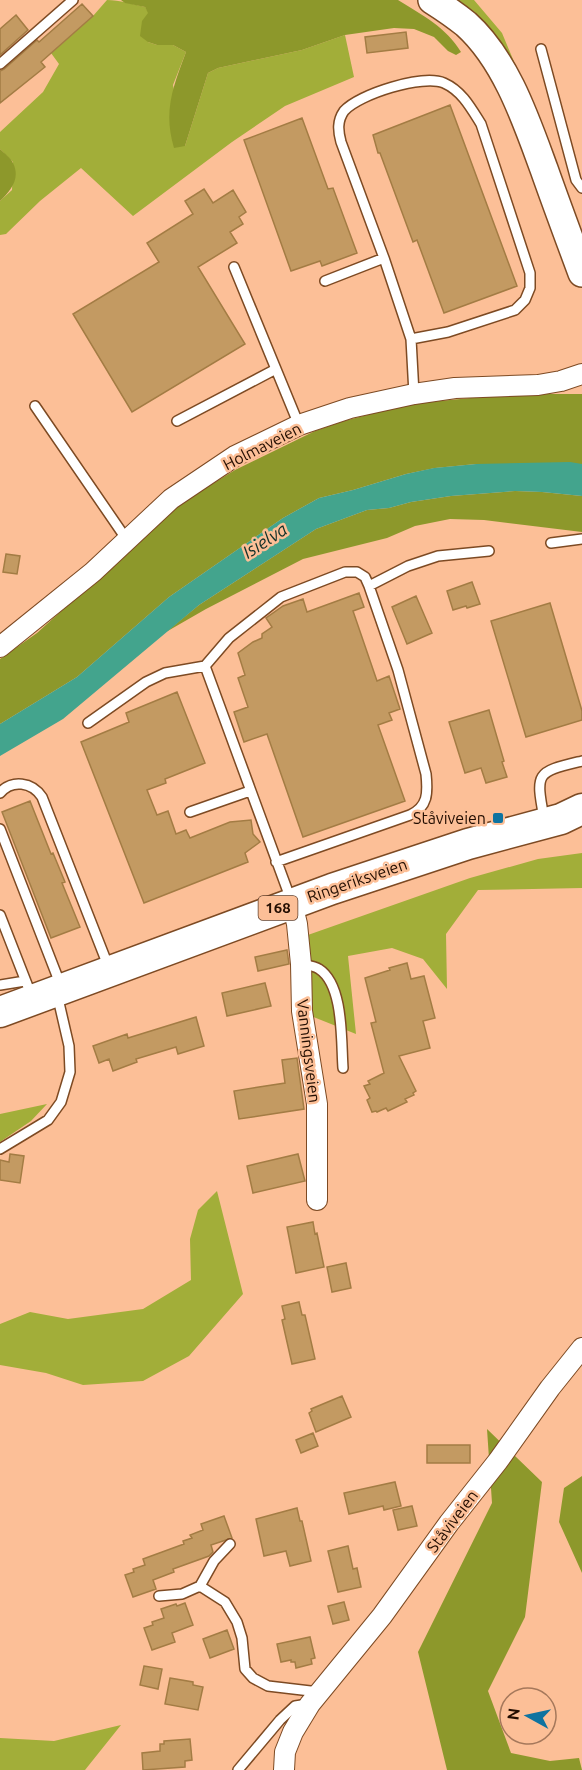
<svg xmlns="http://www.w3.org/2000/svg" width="582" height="1770" viewBox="0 0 582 1770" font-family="Ubuntu,sans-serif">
<rect width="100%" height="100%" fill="#fcbf97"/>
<path fill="#a2ae39" d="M107,0C120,0 132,4 145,7L149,13L148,42L157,45H173L186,52L173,85L185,146L208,73L218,68L302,50L345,35L354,77L285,106L232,142L133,216L81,168L40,201L6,234L0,235V201L12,190L13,162L0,149V132L43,92L59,64L51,53L93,16Z
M450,0H474L502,33L530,100Z
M582,853V888L478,890L446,934L447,989L423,959L392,948L348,956L356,1034L311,1016L305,936L470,878L538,859Z
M47,1104L31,1121L0,1142V1114Z
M217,1191L243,1294L189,1356L143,1381L83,1385L46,1373L0,1365V1324L30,1312L68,1319L143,1309L191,1280L190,1239L198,1210Z
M121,1725L85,1770H0V1738L54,1741Z"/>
<path fill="#8d982b" d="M121,0H398C422,15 446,27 461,52L456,55L448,51L434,37L414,29L394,28L345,35L302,50L218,68L208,73L185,146L174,148C163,111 173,87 186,52L173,45H157L148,42L140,36L142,21L148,13L145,7L125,3Z
M0,149C4,153 11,158 13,163C21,179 10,191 0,201Z
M548,394H582V464H476L435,468L406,474L353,490L319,498L283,518L169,597L77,677L0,724V659L37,633L181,503L235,470L315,431L344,421L409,404L481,397Z
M515,491L542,492L582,496V532L484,520L450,519L415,526L387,538L303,559L206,609L166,632L199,605L316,529L367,510L389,508L411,502L451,496Z
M487,1429L542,1482L525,1617L488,1691L511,1753L550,1761L579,1758L582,1770H447L418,1652L492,1503Z
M582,1476V1573L559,1522L564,1488Z"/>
<path fill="#43a48d" d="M570,462L582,464V496L542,492L515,491L451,496L411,502L389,508L367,510L316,529L199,605L63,719L0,756V724L77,677L169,597L283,518L319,498L353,490L406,474L434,468L476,464Z"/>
<path fill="#c39a62" stroke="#a37c44" stroke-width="1.5" d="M82,4L93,16L41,62L45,67L0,103V71L4,69L37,40L39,42Z
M16,15L28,30L0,55V29Z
M406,32L408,48L367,53L365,37Z
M450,105L517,286L444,313L417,240L413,242L380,153H378L373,135Z
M302,118L328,189L333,188L357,253L322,266L320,261L291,271L244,140Z
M204,189L213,203L233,190L246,212L239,217L243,224L230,232L237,243L198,267L245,344L132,412L73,314L159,262L147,243L193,214L185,201Z
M6,554L20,556L17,574L3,572Z
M472,582L480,604L467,608L466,606L453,610L447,591Z
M359,593L364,607L353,611L377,681L389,676L400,709L389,713L392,720L378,725L405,801L303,837L267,734L244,742L234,712L248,707L238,678L245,675L238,653L253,642L262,638V634L272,627L266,618L283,606L303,599L307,612Z
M416,596L432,633L407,644L392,607Z
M550,603L582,711V720L526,737L491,621Z
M177,692L205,763L165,779L166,783L147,790L157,815L168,811L176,834L186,830L190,838L230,822L251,820L253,834L260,842L245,853L248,862L144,903L81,742L129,722L126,713Z
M489,710L504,761L502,762L507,777L486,783L481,768L465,773L449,722Z
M30,801L51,854L53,853L65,882L62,883L80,927L51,938L2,812Z
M287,950L289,964L258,971L255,957Z
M407,963L411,979L424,976L435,1018L423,1021L430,1048L399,1056L416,1091L413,1093L414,1095L405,1099L407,1102L388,1111L386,1108L377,1112L376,1111L372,1112L367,1100L370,1098L364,1086L370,1084L368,1081L384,1073L371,1023L376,1022L365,978L390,970L389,968Z
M265,983L271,1006L227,1016L222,993Z
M196,1017L204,1046L178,1054L176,1047L136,1059L137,1062L113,1071L109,1059L99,1063L93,1046L127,1034L128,1038Z
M297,1058L304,1109L239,1119L234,1091L285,1083L282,1060Z
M10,1154L24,1156L20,1183L0,1180V1160L9,1162Z
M298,1154L305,1181L253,1193L247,1166Z
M313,1222L315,1234L317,1233L324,1267L296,1273L287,1227Z
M346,1263L351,1288L332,1292L327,1267Z
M299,1302L302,1315H305L315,1359L292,1364L282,1320L285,1319L282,1306Z
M342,1396L351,1417L316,1432L309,1413L312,1411L311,1409Z
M313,1433L318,1446L301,1453L296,1440Z
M427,1445H470V1463H427Z
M395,1482L401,1506L384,1510L383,1506L349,1514L344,1493Z
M412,1506L417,1526L398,1530L393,1510Z
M297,1508L300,1521H302L311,1561L290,1566L286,1551L264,1556L256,1519Z
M224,1516L232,1538L211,1545L213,1552L209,1556L173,1569L174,1572L153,1580L156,1589L133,1597L125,1575L134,1572L133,1569L145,1565L143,1559L184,1544L183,1541L192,1538L190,1535L203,1530L201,1524Z
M348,1546L353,1569L357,1568L361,1587L338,1592L328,1551Z
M344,1602L349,1620L333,1624L328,1606Z
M185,1603L193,1625L172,1633L175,1642L152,1650L144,1628L153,1625L152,1622L164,1618L161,1609L176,1604L177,1606Z
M227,1630L234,1649L210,1658L203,1639Z
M310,1637L315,1658L311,1659L312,1664L296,1668L295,1662H291V1660L281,1662L277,1644Z
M144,1666L162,1669L158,1689L140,1685Z
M170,1678L193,1682V1685L203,1687L198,1710L165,1704Z
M190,1739L192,1760L185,1761V1767L143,1770L142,1753L160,1751V1744H164V1741Z"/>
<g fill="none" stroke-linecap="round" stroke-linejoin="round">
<defs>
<path id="lane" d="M541,49L576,180L582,188
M0,64L73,0
M234,267L299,425
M325,281L384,258
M411,339L448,332L515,310L525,300L530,288V273L481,124C471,108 462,91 444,83C423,74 359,94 344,111C337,121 338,131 341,142L384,258L411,339L414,394
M35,406L127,540
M177,421L276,369
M551,543L582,539
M369,586L408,566L438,556L489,551
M205,666L291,900
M88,723L146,682L165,673L205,666L229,638L281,597L345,572H357L365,577L369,586L398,670L426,774C428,793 428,807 410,815L276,862
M0,793C12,779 32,782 42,797L109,968
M190,812L250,791
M544,818C535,771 537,772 582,761
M0,829L61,986
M0,915L32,997
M301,964C307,965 315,966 319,969C344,985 341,1041 343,1068
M0,985L25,981
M0,1149L48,1120L61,1102L70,1072L69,1046L57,994
M200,1586L225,1602L237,1622L242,1638L245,1669L253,1678L268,1686L319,1692
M159,1596L182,1594L200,1586L214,1561L230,1544
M238,1770L280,1720L295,1706L308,1704"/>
<path id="street" d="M0,647L93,572L171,499L235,456L299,425L350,408L414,394L455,388L538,385L561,381L582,374
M292,903L297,924L301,964L302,1011L317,1104V1200
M284,1770L285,1752L293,1732L310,1704L382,1616L449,1523L498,1461L550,1388L582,1348"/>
<path id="secondary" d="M432,0C443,7 455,15 466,24C506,60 526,120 544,169C556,203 569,238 582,273"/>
<path id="primary" d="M0,1012L332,889L468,844L561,819L582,809"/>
</defs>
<use href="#lane" stroke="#7d4a23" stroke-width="12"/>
<use href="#street" stroke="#7d4a23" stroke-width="22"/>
<use href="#secondary" stroke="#7d4a23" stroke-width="30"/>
<use href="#primary" stroke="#7d4a23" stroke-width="33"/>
<use href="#lane" stroke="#fff" stroke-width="9"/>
<use href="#street" stroke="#fff" stroke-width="20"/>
<use href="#secondary" stroke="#fff" stroke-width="27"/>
<use href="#primary" stroke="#fff" stroke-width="30"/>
</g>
<rect fill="#0e73a0" stroke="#fcbf97" stroke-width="2" x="492" y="812" width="12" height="12" rx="3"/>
<g text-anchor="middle" stroke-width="5" stroke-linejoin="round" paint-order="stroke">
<rect fill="#fcbf97" stroke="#63422e" stroke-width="1.5" x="258.5" y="896" width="39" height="24" rx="4.5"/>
<g font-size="15" font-weight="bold" fill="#220d01">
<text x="278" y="913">168</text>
</g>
<g font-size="16" fill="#220d01" stroke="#fcbf97">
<text transform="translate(262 446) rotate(-27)" y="6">Holmaveien</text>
<text transform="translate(357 880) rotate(-19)" y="6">Ringeriksveien</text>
<text transform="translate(309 1051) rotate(83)" y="6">Vanningsveien</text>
<text transform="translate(452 1521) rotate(-53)" y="6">Ståviveien</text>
</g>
<g font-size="16" fill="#220d01" stroke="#fcbf97" text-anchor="end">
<text x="486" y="824">Ståviveien</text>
</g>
<g font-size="18" font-style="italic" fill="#112f28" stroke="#fcbf97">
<text transform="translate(265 541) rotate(-33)" y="6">Isielva</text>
</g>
</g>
<g transform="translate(528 1716) rotate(278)"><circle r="28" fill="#fcbf97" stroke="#a5785b" stroke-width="1.5"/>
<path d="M0-4.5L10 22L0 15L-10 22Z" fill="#0e73a0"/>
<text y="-9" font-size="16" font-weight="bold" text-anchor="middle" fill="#220d01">N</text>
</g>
</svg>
